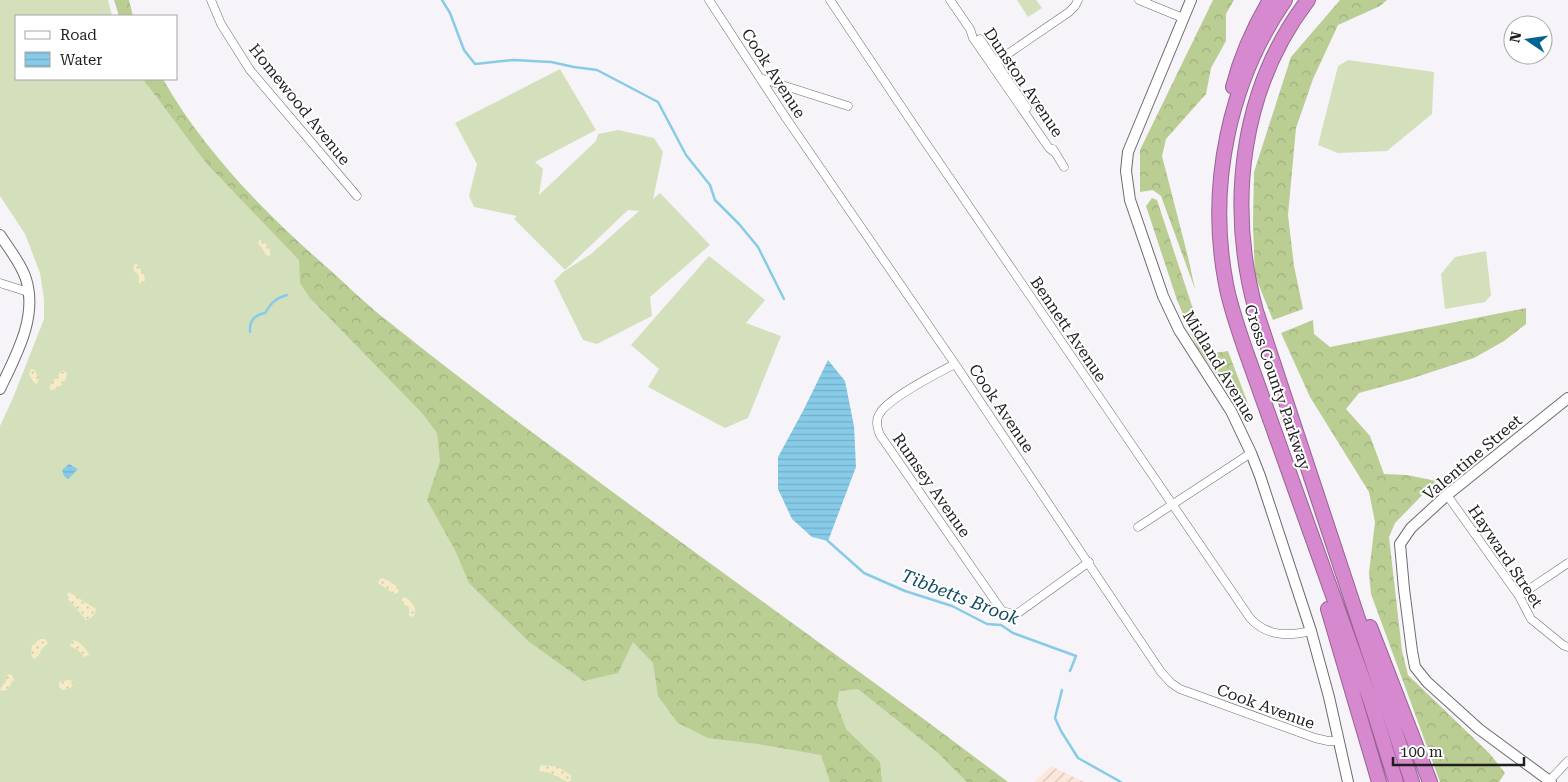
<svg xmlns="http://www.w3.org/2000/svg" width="1568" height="782" viewBox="0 0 1568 782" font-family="'Roboto Serif',serif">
<defs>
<pattern id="industrial-furrows" width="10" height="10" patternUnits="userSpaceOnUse" patternTransform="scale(1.25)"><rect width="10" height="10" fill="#fde6da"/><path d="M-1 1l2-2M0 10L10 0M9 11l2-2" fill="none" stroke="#d9c5bb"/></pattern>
<pattern id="forest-crowns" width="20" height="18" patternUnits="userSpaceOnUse" patternTransform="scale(1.25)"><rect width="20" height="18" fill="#bacd93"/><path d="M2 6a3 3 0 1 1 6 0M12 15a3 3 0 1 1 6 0" fill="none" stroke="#a0b07e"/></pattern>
<pattern id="sand-dots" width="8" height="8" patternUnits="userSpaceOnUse" patternTransform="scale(1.25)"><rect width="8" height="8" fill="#f5ebc6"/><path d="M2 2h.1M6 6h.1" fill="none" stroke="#d2c9aa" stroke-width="1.8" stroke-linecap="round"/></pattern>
<pattern id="water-rules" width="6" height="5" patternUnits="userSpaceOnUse" patternTransform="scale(1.25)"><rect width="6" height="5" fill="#87cbe8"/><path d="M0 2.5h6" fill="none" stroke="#74aec7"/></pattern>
</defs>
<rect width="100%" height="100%" fill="#f6f4f8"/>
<path fill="url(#industrial-furrows)" d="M1051,766L1084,782H1035Z"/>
<path fill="#d4e0bc" d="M0,0H108L112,16H16V79H150L278,233L393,335L984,782H0V426L13,398L44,319V299L40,273L25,234L0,196Z
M1017,0H1036L1042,8L1028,17Z
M1348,60L1434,72L1432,114L1387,151L1338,153L1318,145L1338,66Z
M560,69L596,130L535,162L543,169L539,195L596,141L598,134L618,130L654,138L663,152L653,199L660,193L710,245L650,297L652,316L597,344L583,340L554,281L563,272L591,254L639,211L628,210L565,270L514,219L517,216L474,207L469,196L477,164L455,123Z
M1486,251L1491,295L1485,302L1445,309L1441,274L1455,257Z
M709,256L765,300L746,323L781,336L748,418L725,428L648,387L659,369L631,345Z"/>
<path fill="url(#forest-crowns)" d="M114,0H129L133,16H119Z
M1213,0H1234L1226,14V41L1211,68L1206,94L1166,139L1162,156L1188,257L1195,289L1161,196L1153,190L1140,192V150Z
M1340,0H1387L1380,6L1338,25L1313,79L1296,128L1288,215L1294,266L1303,309L1273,320L1255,276L1253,224L1254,172L1291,57Z
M143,79H163C204,152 268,216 330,270C350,288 368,306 389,322C442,365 497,406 552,447C703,560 857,668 1008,782H967L937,752L858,689L839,691L837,705L846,729L880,762L882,782H830L821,755L758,744L708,738L678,723L658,696L653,663L633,642L618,673L584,681L528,641L469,583L455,550L427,500L440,461L437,433L422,413L310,298L300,283L299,260L207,164Z
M1152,198L1157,200L1193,309L1209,354L1228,351L1250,409L1231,395L1197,347L1177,300L1146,206Z
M1526,308V324L1504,341L1474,358L1410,379L1359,393L1346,409L1370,436L1384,474L1407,475L1436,481L1395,523L1389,537L1402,651L1408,675L1490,754L1505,773L1499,782H1440L1371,594L1369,573L1375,522L1369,492L1310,397L1281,333L1313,320L1314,334L1330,347Z"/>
<path fill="url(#sand-dots)" d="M259,240C265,241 272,250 270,256L266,255L262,248L258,244Z
M136,264H137L144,275L145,280L143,284L139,283L138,274L134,271L133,265Z
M33,369L35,371L39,379L37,384L34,383L29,374L30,370Z
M63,370L67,373C67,382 58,390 50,390C48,382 57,380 60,372Z
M382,578L389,581L398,587L399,590L398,593L394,594L378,583L380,579Z
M69,592L96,609C96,614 91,619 86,620L68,599L67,595Z
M405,597C412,601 419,610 413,617L409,616V608L402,602V598Z
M40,639H45L48,643L41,650L37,659L33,658L31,654L32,646Z
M73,640C79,641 86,648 89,654L88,656L84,657L78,650L70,646L71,643Z
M8,674L12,675L14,680L7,690L3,691L0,689L6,681Z
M69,680L72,681L73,684L71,688L63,690L59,687V682Z
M541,765L558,767L571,775V780L568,782L548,772L541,773L539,769Z"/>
<path fill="url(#water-rules)" d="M828,360L845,381L854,426L856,467L828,541L812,537L792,519L778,489V457L803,411Z
M69,464L78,469L68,479L64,476L62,470Z"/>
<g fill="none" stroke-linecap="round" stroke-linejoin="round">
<path stroke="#87cbe8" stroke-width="2.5" d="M442,0L450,13L464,50L475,64L513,60L551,62L574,67L597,70L658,102L686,155L710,185L715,200L739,224L758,247L784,299
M250,332C249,321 254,315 265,313C271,303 276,298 287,295
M828,541L864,573L905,591L952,606L987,624L1001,625L1013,633L1076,656L1070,671
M1062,690L1055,718L1061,731L1078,758L1121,782"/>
<defs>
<path id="minor" d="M211,0L221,24L250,70L357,196
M709,0L786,118L955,364L1161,672L1171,683L1180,689L1315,738L1328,741H1339
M830,0L919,133L1250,618C1267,637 1289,636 1311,631
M950,0L970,29L973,38L1049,148L1054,152
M1139,0L1183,18
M980,39L1027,108
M996,62L1069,12L1075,6L1078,0
M760,78L848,106
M1053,149L1064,167
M0,283L28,292
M955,364C938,373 890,397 880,413C875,420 877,428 880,435L1002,611L1014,614L1018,613L1089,562
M1447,495L1519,596L1531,619L1563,645L1568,647
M1138,527L1251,453
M1519,596L1568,563
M1549,781L1568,761"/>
<path id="tertiary" d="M1191,0L1128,152L1126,171L1130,200L1163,296L1179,330L1231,411L1251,453L1260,476L1311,631L1329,697L1348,782
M0,235C9,249 21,263 26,279C38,317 16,355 0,389
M1551,782L1479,729L1427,682L1415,667L1412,651L1404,589L1400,544L1411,528L1447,495L1568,398"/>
<path id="motorway" d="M1285,0C1229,81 1207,186 1226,284C1230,306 1238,328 1245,349L1371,702L1396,782
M1308,0C1240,89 1227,205 1256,311L1412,782
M1233,87C1241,56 1254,27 1270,0
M1328,609L1379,782
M1370,627L1430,782"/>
</defs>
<use href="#minor" stroke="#6d6b6e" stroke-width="9"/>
<use href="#tertiary" stroke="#6d6b6e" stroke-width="12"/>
<use href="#motorway" stroke="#976492" stroke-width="16"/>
<use href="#minor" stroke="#fff" stroke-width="8"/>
<use href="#tertiary" stroke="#fff" stroke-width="10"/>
<use href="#motorway" stroke="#d789cf" stroke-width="14"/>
</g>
<g text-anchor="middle" stroke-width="4" stroke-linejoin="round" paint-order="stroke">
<g font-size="16" fill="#201f20" stroke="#fff">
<text transform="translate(774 73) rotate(57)" y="6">Cook Avenue</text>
<text transform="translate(1024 82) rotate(56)" y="6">Dunston Avenue</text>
<text transform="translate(300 104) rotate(51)" y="6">Homewood Avenue</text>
<text transform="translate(1069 329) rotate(56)" y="6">Bennett Avenue</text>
<text transform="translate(1220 366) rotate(59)" y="6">Midland Avenue</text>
<text transform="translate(1278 387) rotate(71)" y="6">Cross County Parkway</text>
<text transform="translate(1002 408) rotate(56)" y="6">Cook Avenue</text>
<text transform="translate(1472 457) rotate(-40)" y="6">Valentine Street</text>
<text transform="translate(932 485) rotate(55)" y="6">Rumsey Avenue</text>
<text transform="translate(1506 556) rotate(56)" y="6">Hayward Street</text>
<text transform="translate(1266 706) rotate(20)" y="6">Cook Avenue</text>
</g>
<g font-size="18" font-style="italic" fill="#134c60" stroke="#fff">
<text transform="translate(960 597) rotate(21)" y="6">Tibbetts Brook</text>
</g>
</g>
<rect x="15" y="15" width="162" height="65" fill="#ffffff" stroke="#a6a5a6"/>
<rect x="25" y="31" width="25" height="8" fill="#ffffff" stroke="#a6a5a6"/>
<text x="60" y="40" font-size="15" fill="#201f20">Road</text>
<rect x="25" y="52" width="25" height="15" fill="url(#water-rules)" stroke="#a6a5a6"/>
<text x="60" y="65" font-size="15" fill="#201f20">Water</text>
<g transform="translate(1528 40) rotate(283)"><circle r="24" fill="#ffffff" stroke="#a6a5a6"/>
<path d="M0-4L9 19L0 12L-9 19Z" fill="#006493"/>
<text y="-8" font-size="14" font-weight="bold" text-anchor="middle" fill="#201f20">N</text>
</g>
<path d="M1393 757v8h131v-8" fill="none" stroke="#201f20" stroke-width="2.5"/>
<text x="1400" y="757" font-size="15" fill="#201f20" stroke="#ffffff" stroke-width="4" paint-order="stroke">100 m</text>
</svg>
